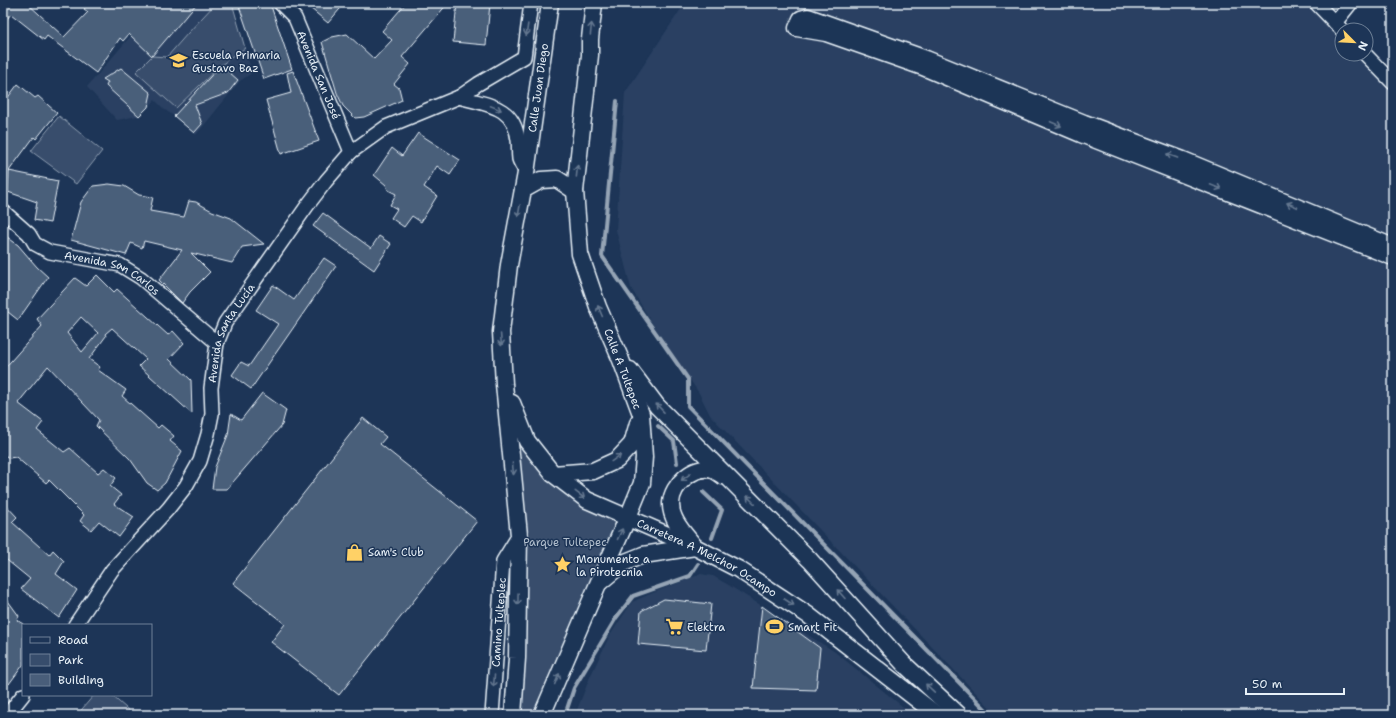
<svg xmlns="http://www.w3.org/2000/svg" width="1396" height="718" viewBox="0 0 1396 718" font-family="'Shantell Sans',sans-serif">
<rect width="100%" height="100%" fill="#1d3557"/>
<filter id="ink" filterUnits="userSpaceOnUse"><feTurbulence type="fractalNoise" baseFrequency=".025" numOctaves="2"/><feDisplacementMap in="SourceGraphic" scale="8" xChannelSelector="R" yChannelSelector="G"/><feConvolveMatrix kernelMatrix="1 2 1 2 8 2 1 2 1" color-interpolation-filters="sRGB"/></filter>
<g filter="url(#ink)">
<path fill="#2a4162" d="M159,3H232L252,73L240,81L196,135L177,118L165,110L155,100L142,115L117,120L87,87Z
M685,3H1312L1342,34V54H1361L1393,87V715H997L710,415L699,393L655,328L631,288L616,230L625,93Z
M701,574L713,576L730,586L835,652L913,715H575L590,677L609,637L632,602L650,594Z"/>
<path fill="#374d6c" stroke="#909fb2" d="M216,3H232L245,48L221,65L176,108L136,72L152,56L167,57L188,33Z
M59,116L102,151L76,184L31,151Z
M505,386L549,471L627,518L542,715H513L520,505Z
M94,695H111L134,715H77Z"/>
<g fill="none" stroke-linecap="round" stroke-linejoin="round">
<path stroke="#95a4b5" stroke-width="4" d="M617,101L602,256L688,379V406L991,715
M658,426L674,441L677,463
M703,492L722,510L712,538
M565,715L574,688L616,618L633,596L690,576L698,564"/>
</g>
<path fill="#495e7a" stroke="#e8f1f8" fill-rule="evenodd" d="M3,3H27L64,37L88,12L84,9L89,3H197L152,56L129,34L123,41L120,38L96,73L47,36L44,40L11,14L3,24Z
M238,3H270L292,69L264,79Z
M304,3H345L328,23Z
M406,3H448L402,57L410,64L394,84L399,88L402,100L364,117L355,118L343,106L337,93L322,42L332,37L347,34L374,59L392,40L382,31Z
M457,3H488L490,4L486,45L453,42Z
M221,65L238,80L228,93L195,105L202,124L194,133L174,116Z
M121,68L151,93L148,107L139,116L106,86L108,82L103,79Z
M293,71L319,141L281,154L266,100L291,93L287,73Z
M18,84L35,98L38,96L57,113L36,139L34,137L3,179V104Z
M418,133L460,160L450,175L437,166L424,187L437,196L421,222L412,216L404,227L391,218L397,209L390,205L396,194L388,190L386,185L374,175L392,148L402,156Z
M9,171L58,181L50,223L34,220L37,202L8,192Z
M109,184L124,186L139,195L153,197L150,211L184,217L189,201L196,202L212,211L231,218L264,244L242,247L232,263L191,253L210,272L190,292L182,303L159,280L182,250L144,241L142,248L131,243L126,255L71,240L81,202L93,186Z
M323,213L371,248L379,236L391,244L374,270L313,226Z
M3,234L18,245L37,267L48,277L18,320L3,308Z
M324,258L336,266L251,389L232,375L241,362L249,366L278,324L256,310L273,285L294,300Z
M97,275L114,292L117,289L168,335L173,331L184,343L169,359L191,380L192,414L139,366L146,359L112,328L105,334L106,336L89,359L100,367L98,370L126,390L122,396L158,428L161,425L174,436L170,441L182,451L165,483L157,490L147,483L130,459L96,426L99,420L48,366L18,403L43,422L37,430L64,452L70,448L98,473L104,468L116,478L110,486L121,495L114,504L134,517L119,537L99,521L91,530L80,521L84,515L49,480L46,483L16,457L9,458L3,454V370L42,326L37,319L75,278L86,286ZM81,317L98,333L82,352L67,333Z
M262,393L286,410L282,425L227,489H212L215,467L228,435L231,414L241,420Z
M363,418L386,437L380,444L477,521L339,695L271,642L285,624L233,583Z
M3,502L17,517L12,522L49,555L53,550L64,561L56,574L77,590L59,618L21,589L30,579L3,557Z
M3,594L19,616L17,620L23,624V665L9,684L3,679Z
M664,599L711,604L706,650L638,644L641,611Z
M762,606L820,648L816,690L753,688Z"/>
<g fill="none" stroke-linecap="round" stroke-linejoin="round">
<defs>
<g id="minor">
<path id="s1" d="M280,3L295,18L351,152"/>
<path d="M1316,3L1342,30"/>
<path d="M1335,23L1351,3"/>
<path d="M1365,54L1393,83"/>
<path d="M459,97C487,105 514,105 518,140C519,146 518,152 519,159C520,163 524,168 526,173"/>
<path id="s2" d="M3,211L29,234L35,244L50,252L120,265L141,278L217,343"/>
<path id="s3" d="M75,625L112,570L168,509L186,486L200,461L208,434L212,414L211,388L217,343L225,323L307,206L326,181L351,152L386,127L459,97L478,84L524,57L531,3"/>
<path d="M7,715L23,695"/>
<path id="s4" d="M492,715L503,561L519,535"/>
</g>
<g id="major">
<path d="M523,190L541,180L557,179L575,191"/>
<path d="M1393,247L1183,160L1084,123L926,59L808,17L801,19L797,28L826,33L923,67L1081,134L1393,257"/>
<path d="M630,370L657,406L810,560L904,664L959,715"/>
<path id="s5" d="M512,403L527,441L553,474L587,500L695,547L738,569L808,615L937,715"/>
<path d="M553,474L593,471L617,460L632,444L638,423"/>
<path d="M694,546C685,534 670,520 671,503C672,485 694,464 713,470C716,471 720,474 723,476"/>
<path d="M600,582L623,563L643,555L695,547"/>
<path id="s6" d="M513,715L517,658L519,535L504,384L501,332L509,265L526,173L550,3"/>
<path d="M542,715L598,584L628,517L642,483L644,457L641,414L621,360L598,307L580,254L575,191L590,55V39L594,3"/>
</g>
</defs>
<use href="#minor" stroke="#e8f1f8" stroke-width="16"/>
<use href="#major" stroke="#e8f1f8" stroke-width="19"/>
<use href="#minor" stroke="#1d3557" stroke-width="13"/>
<use href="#major" stroke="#1d3557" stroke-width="16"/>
</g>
<defs><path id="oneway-shaft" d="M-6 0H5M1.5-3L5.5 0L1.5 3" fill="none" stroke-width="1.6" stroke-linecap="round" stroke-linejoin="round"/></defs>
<g stroke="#64778f">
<use href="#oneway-shaft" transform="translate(591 29) rotate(-84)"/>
<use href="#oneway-shaft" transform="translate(527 30) rotate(98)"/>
<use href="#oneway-shaft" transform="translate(496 108) rotate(22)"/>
<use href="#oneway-shaft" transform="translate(1056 124) rotate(23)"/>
<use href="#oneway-shaft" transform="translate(1172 156) rotate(-160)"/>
<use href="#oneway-shaft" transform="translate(577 171) rotate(-84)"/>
<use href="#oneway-shaft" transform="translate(1216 187) rotate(22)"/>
<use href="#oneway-shaft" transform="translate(1292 205) rotate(-157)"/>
<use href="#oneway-shaft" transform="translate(519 211) rotate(100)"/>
<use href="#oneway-shaft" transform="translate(600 311) rotate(-113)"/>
<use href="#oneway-shaft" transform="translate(501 340) rotate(86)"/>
<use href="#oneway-shaft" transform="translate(660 408) rotate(-133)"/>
<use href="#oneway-shaft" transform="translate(616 458) rotate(-36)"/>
<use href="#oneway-shaft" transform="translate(513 469) rotate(84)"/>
<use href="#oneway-shaft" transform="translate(686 477) rotate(144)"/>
<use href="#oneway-shaft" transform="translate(580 495) rotate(37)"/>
<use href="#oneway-shaft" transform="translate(751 500) rotate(-135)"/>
<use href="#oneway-shaft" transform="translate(620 534) rotate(-65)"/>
<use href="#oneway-shaft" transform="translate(841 594) rotate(-132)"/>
<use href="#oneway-shaft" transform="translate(518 599) rotate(91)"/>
<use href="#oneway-shaft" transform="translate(789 602) rotate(33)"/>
<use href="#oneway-shaft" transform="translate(557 679) rotate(-67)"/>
<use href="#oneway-shaft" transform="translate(494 681) rotate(95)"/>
<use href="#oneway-shaft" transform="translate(930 688) rotate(-137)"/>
</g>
</g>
<defs>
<symbol id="school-bare" viewBox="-9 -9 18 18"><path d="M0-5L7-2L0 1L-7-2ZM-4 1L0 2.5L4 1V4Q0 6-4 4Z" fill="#ffd166" stroke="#1d3557" stroke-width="2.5" paint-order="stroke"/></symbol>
<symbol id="shop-bare" viewBox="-9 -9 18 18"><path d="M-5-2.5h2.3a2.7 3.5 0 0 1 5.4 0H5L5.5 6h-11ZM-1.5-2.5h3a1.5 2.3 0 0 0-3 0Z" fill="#ffd166" stroke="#1d3557" stroke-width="2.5" paint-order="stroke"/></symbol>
<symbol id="sight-bare" viewBox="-9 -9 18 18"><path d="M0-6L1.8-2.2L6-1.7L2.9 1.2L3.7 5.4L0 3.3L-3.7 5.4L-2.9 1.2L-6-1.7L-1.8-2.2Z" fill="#ffd166" stroke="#1d3557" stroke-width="2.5" paint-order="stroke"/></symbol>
<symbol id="supermarket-bare" viewBox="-9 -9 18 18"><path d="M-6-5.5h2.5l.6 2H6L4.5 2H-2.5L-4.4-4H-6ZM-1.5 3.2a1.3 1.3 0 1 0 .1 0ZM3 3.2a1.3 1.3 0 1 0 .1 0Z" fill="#ffd166" stroke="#1d3557" stroke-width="2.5" paint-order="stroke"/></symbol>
<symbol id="stadium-bare" viewBox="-9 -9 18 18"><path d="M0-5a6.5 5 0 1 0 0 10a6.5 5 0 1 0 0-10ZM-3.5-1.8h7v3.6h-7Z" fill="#ffd166" stroke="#1d3557" stroke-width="2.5" paint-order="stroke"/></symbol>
</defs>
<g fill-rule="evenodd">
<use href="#school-bare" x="166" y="48" width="25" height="25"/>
<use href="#shop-bare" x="342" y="540" width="25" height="25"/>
<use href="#sight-bare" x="550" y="552" width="25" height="25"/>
<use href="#supermarket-bare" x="662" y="614" width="25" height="25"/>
<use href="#stadium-bare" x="762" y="614" width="25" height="25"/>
</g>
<g text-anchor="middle" stroke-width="3" stroke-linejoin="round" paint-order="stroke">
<g font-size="11" fill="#e8f1f8" stroke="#1d3557" text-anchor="start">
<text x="192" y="59">Escuela Primaria<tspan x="192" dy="13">Gustavo Baz</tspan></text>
<text x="368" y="556">Sam's Club</text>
<text x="576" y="563">Monumento a<tspan x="576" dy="13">la Pirotecnia</tspan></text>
<text x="687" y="631">Elektra</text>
<text x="788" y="631">Smart Fit</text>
</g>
<g font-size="11" fill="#e8f1f8" stroke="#1d3557">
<text dy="4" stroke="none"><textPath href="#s1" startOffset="83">Avenida San José</textPath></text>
<text dy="4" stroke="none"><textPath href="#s6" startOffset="631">Calle Juan Diego</textPath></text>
<text dy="4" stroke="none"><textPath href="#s2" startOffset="130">Avenida San Carlos</textPath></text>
<text dy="4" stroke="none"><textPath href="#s3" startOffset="341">Avenida Santa Lucía</textPath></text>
<text transform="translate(623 369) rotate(69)" y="4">Calle A Tultepec</text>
<text dy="4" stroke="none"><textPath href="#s5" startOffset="259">Carretera A Melchor Ocampo</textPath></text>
<text dy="4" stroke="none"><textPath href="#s4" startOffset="93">Camino Tulteplec</textPath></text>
</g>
<g font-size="11" fill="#b3c0ce" stroke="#1d3557">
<text x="565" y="546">Parque Tultepec</text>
</g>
</g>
<rect width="1396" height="718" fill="none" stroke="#1d3557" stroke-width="16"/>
<rect x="8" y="8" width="1380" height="702" fill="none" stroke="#e8f1f8" stroke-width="1.5" filter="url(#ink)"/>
<rect x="22" y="624" width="130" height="72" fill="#1d3557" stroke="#6e8097"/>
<rect x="30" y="637" width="20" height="6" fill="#1d3557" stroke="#6e8097"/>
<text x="58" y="644" font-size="12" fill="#e8f1f8">Road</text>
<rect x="30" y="654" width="20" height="12" fill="#374d6c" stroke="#6e8097"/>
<text x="58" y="664" font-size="12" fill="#e8f1f8">Park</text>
<rect x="30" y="674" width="20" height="12" fill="#495e7a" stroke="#6e8097"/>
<text x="58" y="684" font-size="12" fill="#e8f1f8">Building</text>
<g transform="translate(1354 42) rotate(114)"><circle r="19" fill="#1d3557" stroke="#6e8097"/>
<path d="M0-3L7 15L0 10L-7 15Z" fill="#ffd166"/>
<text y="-6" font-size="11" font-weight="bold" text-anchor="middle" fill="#e8f1f8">N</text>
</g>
<path d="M1246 688v6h98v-6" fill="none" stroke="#e8f1f8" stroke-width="2"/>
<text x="1252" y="688" font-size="12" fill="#e8f1f8" stroke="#1d3557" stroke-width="3" paint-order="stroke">50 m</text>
</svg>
